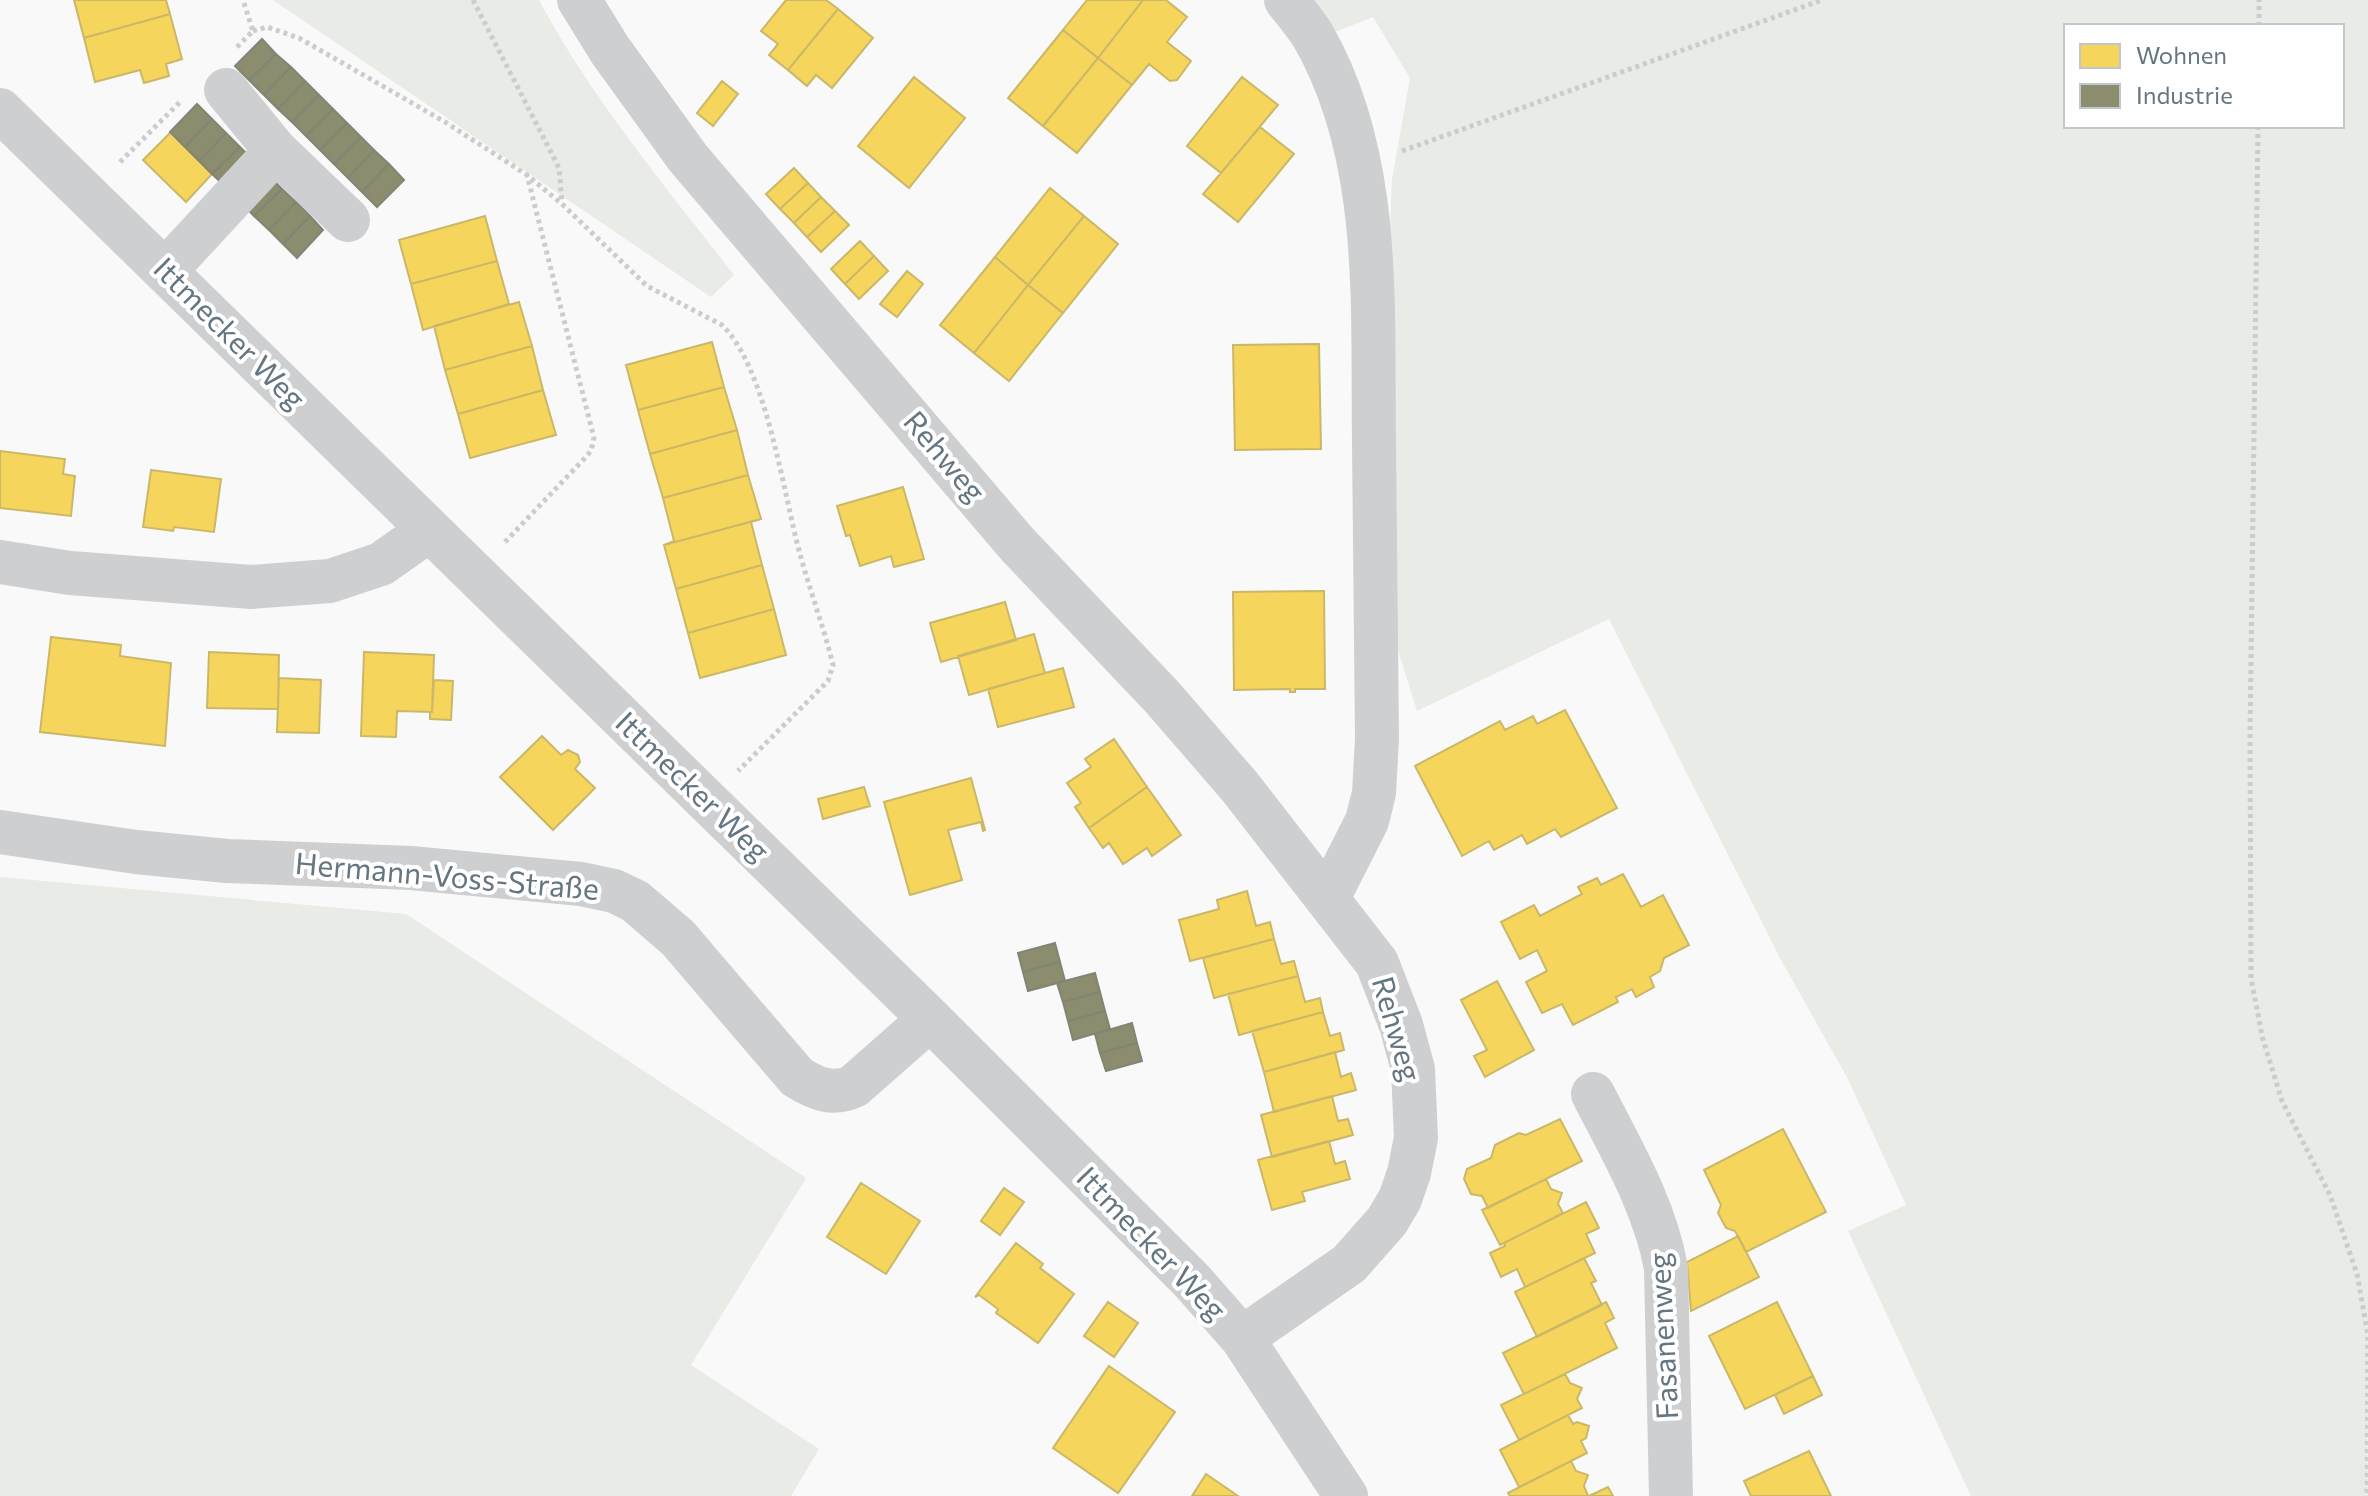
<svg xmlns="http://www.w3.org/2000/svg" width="2368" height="1496" viewBox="0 0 2368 1496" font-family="Commissioner,sans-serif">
<rect width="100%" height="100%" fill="#f9f9f9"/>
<path fill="#e8ebe6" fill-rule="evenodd" d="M273,0H539C592,99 665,186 734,275L711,297Z
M1311,0H2368V1496H1971L1848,1231L1906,1205L1848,1079L1781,960L1609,619L1417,711L1376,580L1392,179L1410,78L1373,17L1335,32ZM2066,26H2342V126H2066Z
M0,877L406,914L806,1178L691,1365L819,1449L791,1496H0Z"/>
<path fill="#f6d55c" stroke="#cab868" stroke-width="2" d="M74,0H166L170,14L84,38Z
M786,0H826L838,9L788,70L769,55L778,44L761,31Z
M1087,0H1143L1098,58L1063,30Z
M1143,0H1166L1187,17L1167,42L1191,61L1177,80L1170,81L1149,64L1132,85L1098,58Z
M838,9L873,38L832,88L816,75L807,86L788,70Z
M170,14L182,59L166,64L169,76L144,83L140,70L95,82L84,38Z
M1063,30L1098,58L1043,126L1008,98Z
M1098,58L1132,85L1077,153L1043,126Z
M914,77L965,118L909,188L858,146Z
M1242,77L1278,105L1221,173L1187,146Z
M722,81L738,94L713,126L697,113Z
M1260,127L1294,154L1238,222L1203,194Z
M171,132L212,174L186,202L143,160Z
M794,168L808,183L780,209L766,194Z
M808,183L821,197L794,223L780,209Z
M1050,188L1084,216L1028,285L995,257Z
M821,197L835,211L807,237L794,223Z
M835,211L849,225L821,252L807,237Z
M485,216L497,261L411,284L399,240Z
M1084,216L1118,244L1063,313L1028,285Z
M860,241L874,256L845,284L831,269Z
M874,256L888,271L859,299L845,284Z
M995,257L1028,285L974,353L940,325Z
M497,261L509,304L423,330L411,284Z
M907,271L923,284L897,317L880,304Z
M1028,285L1063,313L1009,381L974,353Z
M519,302L532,346L445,370L434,326Z
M712,342L724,387L638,410L626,365Z
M1319,344L1321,449L1235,450L1233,345Z
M532,346L543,390L458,414L445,370Z
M724,387L737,430L650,454L638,410Z
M543,390L556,435L470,458L458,414Z
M737,430L748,475L663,498L650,454Z
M0,451L65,459L63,474L75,476L71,516L0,508Z
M151,470L221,479L214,532L174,527L173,531L143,527Z
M748,475L761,519L664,545L674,541L663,498Z
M903,487L924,559L894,567L891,556L860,566L850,535L846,536L837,506Z
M761,519L751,522L762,565L676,589L664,545Z
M762,565L774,609L688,633L676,589Z
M1324,591L1325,689H1295V692H1290V689L1234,690L1233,592Z
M1005,602L1016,640L941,662L930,623Z
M774,609L786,655L700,678L688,633Z
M1034,634L1045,673L969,695L958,656Z
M51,637L121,645L120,656L171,663L165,746L40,732Z
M209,652L279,655L278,709L207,708Z
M364,652L434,655L432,712L397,711L396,737L361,736Z
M1063,668L1074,707L998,727L988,689Z
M279,678L321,680L319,733L277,732Z
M434,680L453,681L451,720L430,719V712H432Z
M1565,710L1617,808L1561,837L1555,829L1527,844L1522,835L1494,850L1489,841L1462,856L1415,766L1500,721L1505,730L1533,716L1537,724Z
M542,736L561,755L568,750L578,755L580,762L575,769L595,788L553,830L500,777Z
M1114,739L1147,787L1089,828L1075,807L1081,803L1067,783L1091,767L1085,759Z
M971,778L985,830L983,831L981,822L948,830L962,880L910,895L884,802Z
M864,787L870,806L823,819L818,799Z
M1147,787L1181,835L1152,856L1147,848L1123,864L1109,843L1103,848L1089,828Z
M1623,874L1641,907L1663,895L1689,945L1664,958L1660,971L1650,977L1654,987L1636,997L1632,989L1616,997L1618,1002L1573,1025L1562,1004L1542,1013L1526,982L1547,971L1537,950L1520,959L1501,922L1534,905L1540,916L1582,894L1578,887L1597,878L1601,885Z
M1247,891L1256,926L1270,922L1274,939L1190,961L1179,920L1219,909L1217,900Z
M1274,939L1281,964L1294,961L1298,976L1214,998L1203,958Z
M1298,976L1305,1002L1320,998L1323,1012L1239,1035L1228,994Z
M1497,981L1534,1050L1485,1077L1474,1056L1487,1050L1461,1000Z
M1323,1012L1330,1036L1340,1033L1344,1050L1264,1072L1252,1031Z
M1335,1052L1341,1077L1351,1073L1356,1090L1274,1112L1264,1072Z
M1332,1096L1338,1121L1348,1119L1353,1135L1272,1157L1261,1115Z
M1560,1119L1582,1161L1488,1208L1482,1196L1471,1194L1464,1179L1467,1169L1491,1158L1495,1145L1519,1133L1526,1135Z
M1783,1129L1826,1212L1746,1252L1735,1231L1726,1228L1718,1213L1721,1205L1704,1170Z
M1329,1141L1335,1164L1345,1161L1350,1179L1302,1192L1305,1201L1272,1210L1258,1160Z
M1546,1179L1551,1189L1562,1193L1558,1204L1563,1213L1500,1245L1482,1210Z
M861,1183L920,1221L886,1274L827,1237Z
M1004,1188L1024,1202L1000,1235L981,1221Z
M1586,1202L1599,1228L1586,1234L1595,1253L1525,1287L1517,1269L1501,1277L1490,1253L1505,1246L1504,1243Z
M1738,1236L1759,1277L1691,1311L1687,1262Z
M1016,1243L1043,1264L1040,1268L1074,1294L1038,1343L996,1313L998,1309L979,1295L975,1297Z
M1584,1258L1596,1281L1591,1283L1602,1305L1537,1337L1515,1292Z
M1108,1302L1138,1323L1114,1357L1084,1336Z
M1606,1302L1614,1318L1605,1323L1617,1348L1524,1394L1503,1353Z
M1777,1302L1813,1376L1745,1409L1709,1336Z
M1109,1366L1175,1412L1118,1493L1053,1448Z
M1565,1374L1570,1383L1582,1388L1577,1399L1582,1408L1519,1440L1501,1405Z
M1813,1376L1822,1395L1784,1414L1775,1395Z
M1568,1415L1573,1424L1577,1422L1589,1426L1586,1438L1581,1441L1587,1453L1519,1487L1500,1450Z
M1809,1451L1831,1496H1751L1744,1481Z
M1571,1461L1576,1471L1588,1475L1584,1486L1588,1496H1510L1508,1493Z
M1206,1474L1238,1496H1192Z
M1608,1487L1613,1496H1589Z"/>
<path fill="#8c8c6e" stroke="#808574" stroke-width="2" d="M262,39L276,54L249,80L235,66Z
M276,54L291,67L264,95L249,80Z
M291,67L305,81L278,109L264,95Z
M305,81L319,95L292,122L278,109Z
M319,95L333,109L306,136L292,122Z
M197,104L212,119L185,147L170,132Z
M333,109L347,123L320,150L306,136Z
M212,119L226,133L199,161L185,147Z
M347,123L361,137L334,164L320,150Z
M226,133L240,147L212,174L199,161Z
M361,137L374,150L348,178L334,164Z
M240,147L254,161L227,188L212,174Z
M374,150L389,164L362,192L348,178Z
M389,164L404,180L377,207L362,192Z
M268,175L282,189L254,216L241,202Z
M282,189L296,202L269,230L254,216Z
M296,202L310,216L283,244L269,230Z
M310,216L323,230L297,258L283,244Z
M1055,943L1060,962L1023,972L1018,953Z
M1060,962L1065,981L1028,991L1023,972Z
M1095,973L1100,992L1063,1002L1057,983Z
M1100,992L1105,1011L1068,1021L1063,1002Z
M1105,1011L1110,1029L1073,1040L1068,1021Z
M1132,1023L1137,1043L1100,1053L1095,1034Z
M1137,1043L1142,1061L1106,1071L1100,1053Z"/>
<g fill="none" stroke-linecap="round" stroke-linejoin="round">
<path stroke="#cbcccd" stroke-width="5" stroke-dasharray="4 4" stroke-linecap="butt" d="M473,0L559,168L562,203
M2259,26V0
M253,31L267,27L299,38L445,122L527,175L562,204L647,286L722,325C767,369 783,493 800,554C810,591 824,628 833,665L828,681L738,771
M237,47L253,31L243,0
M2258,126L2250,736L2251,978L2262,1036L2282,1101L2330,1195L2357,1274L2368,1335L2367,1496
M1402,151L1822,0
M120,162L181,101
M505,542L584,459L591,451L594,438L527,175"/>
<path stroke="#cecfd0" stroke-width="44" d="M579,0L610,50L688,158L1017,544L1163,698L1240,787L1377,963L1401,1025L1413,1069L1416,1138L1409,1173L1400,1199L1387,1221L1349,1264L1242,1338
M1286,0C1295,11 1304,22 1312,34C1383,156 1372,306 1374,442C1375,541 1376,640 1377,739L1374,793L1367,821L1328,898
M226,90L276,151L348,220
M0,110L930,1019L1192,1281L1242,1338L1346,1496
M165,271L276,151
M0,562L70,573L251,587L330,581L381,564L428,531
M0,832L136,852L227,861L411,868L581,884L614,891L635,901L678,938L797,1077C816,1089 833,1096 854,1086L930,1019
M1593,1094C1621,1149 1655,1206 1666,1268L1671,1496"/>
</g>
<g text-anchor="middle" stroke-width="8" stroke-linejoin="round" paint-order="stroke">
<g font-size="30" fill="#657683" stroke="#fff">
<text transform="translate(229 334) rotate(45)" y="10">Ittmecker Weg</text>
<text transform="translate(944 457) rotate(50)" y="10">Rehweg</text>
<text transform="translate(692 787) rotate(44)" y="10">Ittmecker Weg</text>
<text transform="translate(447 877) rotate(5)" y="10">Hermann-Voss-Straße</text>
<text transform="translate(1396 1029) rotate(74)" y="10">Rehweg</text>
<text transform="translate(1151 1244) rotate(46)" y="10">Ittmecker Weg</text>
<text transform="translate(1664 1336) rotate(-93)" y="10">Fasanenweg</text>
</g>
</g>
<rect x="2064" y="24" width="280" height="104" fill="#ffffff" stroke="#c1c8cd" stroke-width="2"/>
<rect x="2080" y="44" width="40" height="24" fill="#f6d55c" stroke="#c1c8cd" stroke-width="2"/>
<text x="2136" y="64" font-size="24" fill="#657683">Wohnen</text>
<rect x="2080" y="84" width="40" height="24" fill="#8c8c6e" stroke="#c1c8cd" stroke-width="2"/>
<text x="2136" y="104" font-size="24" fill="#657683">Industrie</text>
</svg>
